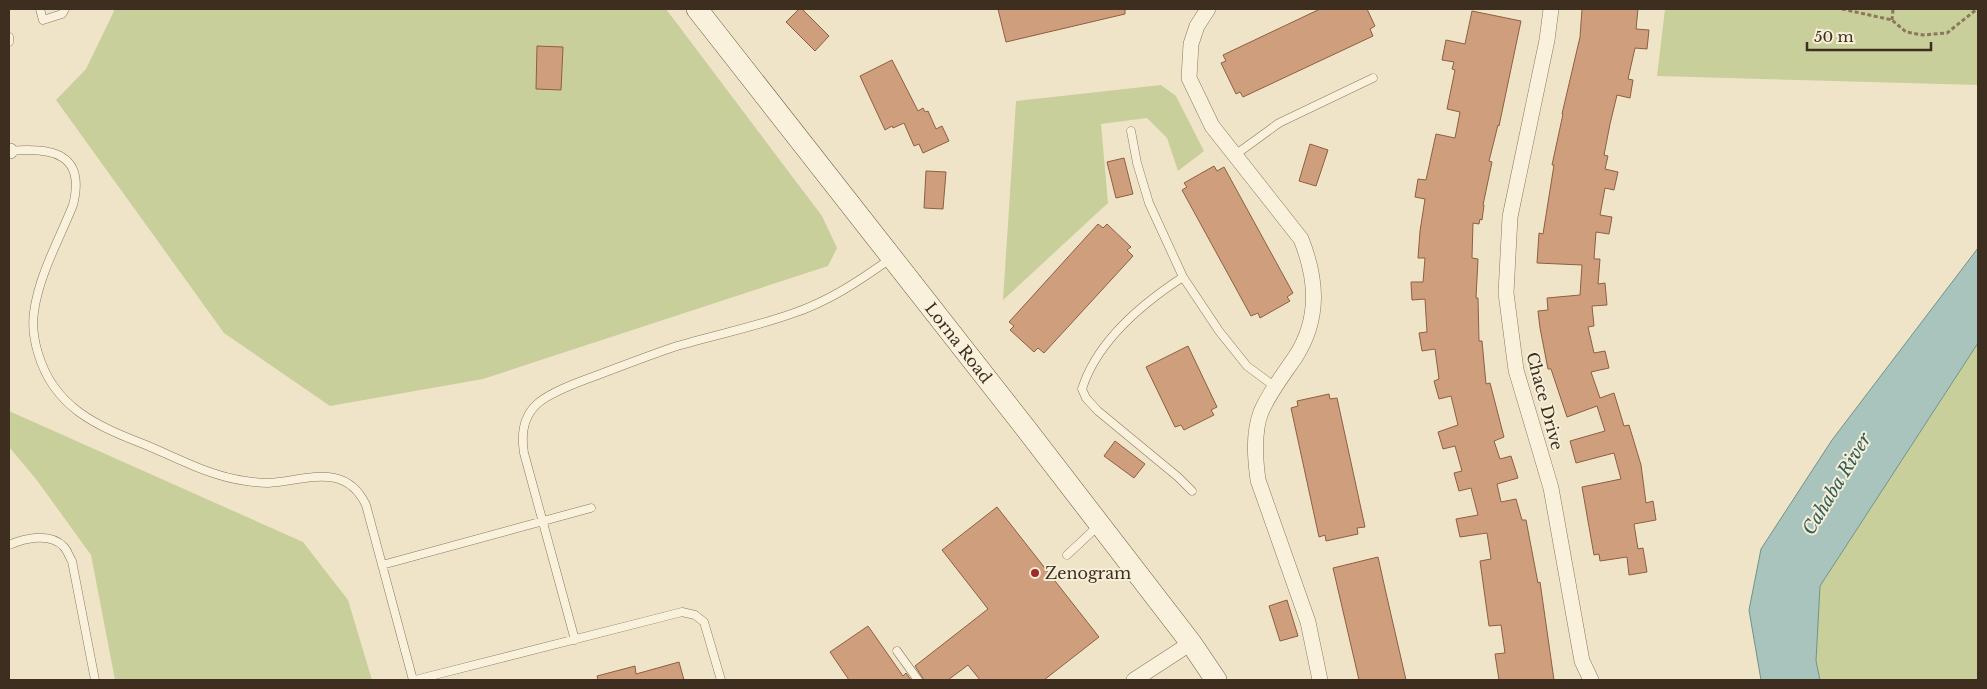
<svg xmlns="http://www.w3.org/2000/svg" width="1987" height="689" viewBox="0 0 1987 689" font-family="'Libre Baskerville',serif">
<rect width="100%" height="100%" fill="#f0e4c8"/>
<path fill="#c9cf9b" d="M115,9H666L822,216L837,248L828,266L483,379L330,406L224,333L56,100L86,69Z
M1665,9H1978V85L1657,76Z
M1161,85L1176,96L1204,151L1178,171L1167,138L1147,118L1101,124L1108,203L1003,300L1016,101Z
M1978,343V680H1820L1816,661L1820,586Z
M9,411L303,542L348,600L372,680H115L91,555L36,479L9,447Z"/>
<path fill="#a9c4bc" stroke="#6f938a" d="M1978,248V343L1820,586L1816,661L1820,680H1761L1749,610L1761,549L1832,440Z"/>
<path fill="#cf9f7d" stroke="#8d5f41" d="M799,9H802L829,36L815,51L786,22Z
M998,9H1125V14L1006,42Z
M1320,9H1367L1375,26L1370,29L1373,36L1243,97L1240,92L1236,94L1221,63L1226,61L1223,55Z
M1582,9H1638L1636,29L1649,30L1647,49L1635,48L1628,79L1633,80L1630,98L1617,95L1610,124L1604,155L1608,156L1605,169L1618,172L1614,190L1605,188L1600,215L1612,217L1609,234L1596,232L1594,259H1600L1598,284L1605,283L1607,305L1592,306L1594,326L1588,327L1594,353L1605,351L1609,368L1591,372L1600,398L1614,393L1624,426L1629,425L1641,465L1646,503L1653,501L1656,520L1634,524L1638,549L1643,548L1647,572L1629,575L1627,557L1600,561L1599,554L1594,555L1582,487L1621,479L1614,453L1576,463L1570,441L1605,431L1597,406L1567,417L1551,369H1548L1540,328L1538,311L1548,310L1547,298L1580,295L1582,265L1537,263L1539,233L1543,234L1554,165H1552L1563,114H1562L1580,37Z
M1472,11L1521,21L1499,126L1498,125L1489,161L1492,162L1483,205H1484L1482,220L1480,219L1479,224L1473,223L1472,258L1478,259L1476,298H1478L1479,341H1482L1486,384L1490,383L1504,437L1494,441L1500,459L1511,456L1518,478L1497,484L1501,502L1516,499L1522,520H1526L1538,583L1540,582L1554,680H1499L1495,654L1505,653L1501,625L1489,626L1480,561L1491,559L1487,533L1460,537L1456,519L1478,515L1471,488L1459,491L1454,473L1462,471L1455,446L1443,449L1438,432L1458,425L1451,396L1439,399L1434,381L1439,379L1435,349L1422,351L1419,333L1427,332L1425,299L1412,300L1411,282H1423L1425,258H1418L1420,231L1425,199L1415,197L1418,179L1426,180L1436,134L1455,138L1460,112L1447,109L1455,70L1452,69L1454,62L1442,60L1446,40L1465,44Z
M537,46L563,47L561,90L536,89Z
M892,60L918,111L923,108L925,112L928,111L936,129L942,126L949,141L923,153L919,144L914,146L904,123L893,128L892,126L885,130L860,76Z
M1310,144L1328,150L1316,186L1299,181Z
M1124,158L1133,194L1116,198L1107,162Z
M1214,166L1217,171L1224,167L1293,293L1287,297L1290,301L1260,318L1258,313L1251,316L1182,190L1187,187L1184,183Z
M926,171L946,172L943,209L924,208Z
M1098,224L1103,228L1107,224L1131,247L1127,250L1133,256L1044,353L1038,348L1034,352L1010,330L1014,326L1009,322Z
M1188,346L1217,407L1211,410L1214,415L1184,430L1181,425L1175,427L1146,367Z
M1329,394L1330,399L1337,398L1365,527L1357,528L1358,534L1326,541L1325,535L1319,537L1291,408L1298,406L1297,401Z
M1115,441L1145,464L1134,478L1104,456Z
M997,507L1099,637L1044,680H980L968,665L948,680H924L915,666L988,609L942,550Z
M1378,557L1386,593L1406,680H1359L1333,568Z
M1287,600L1298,636L1280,641L1269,606Z
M868,626L903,676L906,673L911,680H849L830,652Z
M679,662L684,680H598L597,676L635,666L636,674Z"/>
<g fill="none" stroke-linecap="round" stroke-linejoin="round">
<defs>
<path id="lane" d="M40,9L43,20L62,14L65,9
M9,37V42
M1131,131L1137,163L1149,203L1183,277
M10,151C53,147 86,154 73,205C59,240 39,275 34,312C32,326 34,340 38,353C54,408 97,426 146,445C177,458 212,477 246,481C253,482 261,483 268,483C305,481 345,461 366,505L413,680
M1235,155L1279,123L1373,78
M1192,491L1178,477L1098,411L1086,398L1082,389C1097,341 1143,303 1183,277L1219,331L1247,366L1274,386
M9,545C25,538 51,532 64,547C68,551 69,557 72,561L95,680
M1067,555L1098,526
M382,565L591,508
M575,640L524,453C521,435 523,417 537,404C550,392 579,382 595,376C622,366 650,355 677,346C715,335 754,327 791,314C828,302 859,281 890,259
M897,651L918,680
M415,680L682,612L695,615L704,622L721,680"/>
<path id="street" d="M1208,9L1197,26L1191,44L1189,78L1212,126L1301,239C1317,279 1320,318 1296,356C1284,374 1270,391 1261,412C1253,433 1255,458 1258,480L1308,622L1320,680
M1551,9L1547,40L1510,217L1506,293L1516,370L1551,488L1582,661L1591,680
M9,151H10
M1134,680L1191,643"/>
<g id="secondary">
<path id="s1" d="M697,9L1027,430L1191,643L1216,680"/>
</g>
</defs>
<use href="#lane" stroke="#8d765c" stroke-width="9"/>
<use href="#street" stroke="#8d765c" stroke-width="16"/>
<use href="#secondary" stroke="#6f573f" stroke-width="22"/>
<path stroke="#8d765c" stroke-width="3" stroke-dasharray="4 2.5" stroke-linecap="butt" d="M1842,9L1892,20L1906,32L1923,35L1947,33L1977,9
M1892,20L1893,9"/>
<use href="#lane" stroke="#faf1dc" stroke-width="8"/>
<use href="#street" stroke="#faf1dc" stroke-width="15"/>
<use href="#secondary" stroke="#faf1dc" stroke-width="21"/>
</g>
<circle fill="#9e2a2b" stroke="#f7eed8" stroke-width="2" cx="1035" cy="573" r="5"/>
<g text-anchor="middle" stroke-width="4" stroke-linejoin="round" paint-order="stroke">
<g font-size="16" fill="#3d2e20" stroke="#f7eed8">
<text dy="6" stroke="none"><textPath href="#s1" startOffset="424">Lorna Road</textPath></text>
<text transform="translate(1545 401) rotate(75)" y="6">Chace Drive</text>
</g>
<g font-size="16" fill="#3d2e20" stroke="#f7eed8" text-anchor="start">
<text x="1045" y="579">Zenogram</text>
</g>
<g font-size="18" font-style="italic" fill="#2f5d5a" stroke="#f7eed8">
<text transform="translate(1837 484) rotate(-59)" y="6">Cahaba River</text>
</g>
</g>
<rect width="1987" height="689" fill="none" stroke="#3d2e20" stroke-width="20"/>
<path d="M1807 42v8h124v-8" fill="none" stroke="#3d2e20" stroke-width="2.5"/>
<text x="1814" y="42" font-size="15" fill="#3d2e20" stroke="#f7eed8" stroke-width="4" paint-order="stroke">50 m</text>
</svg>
